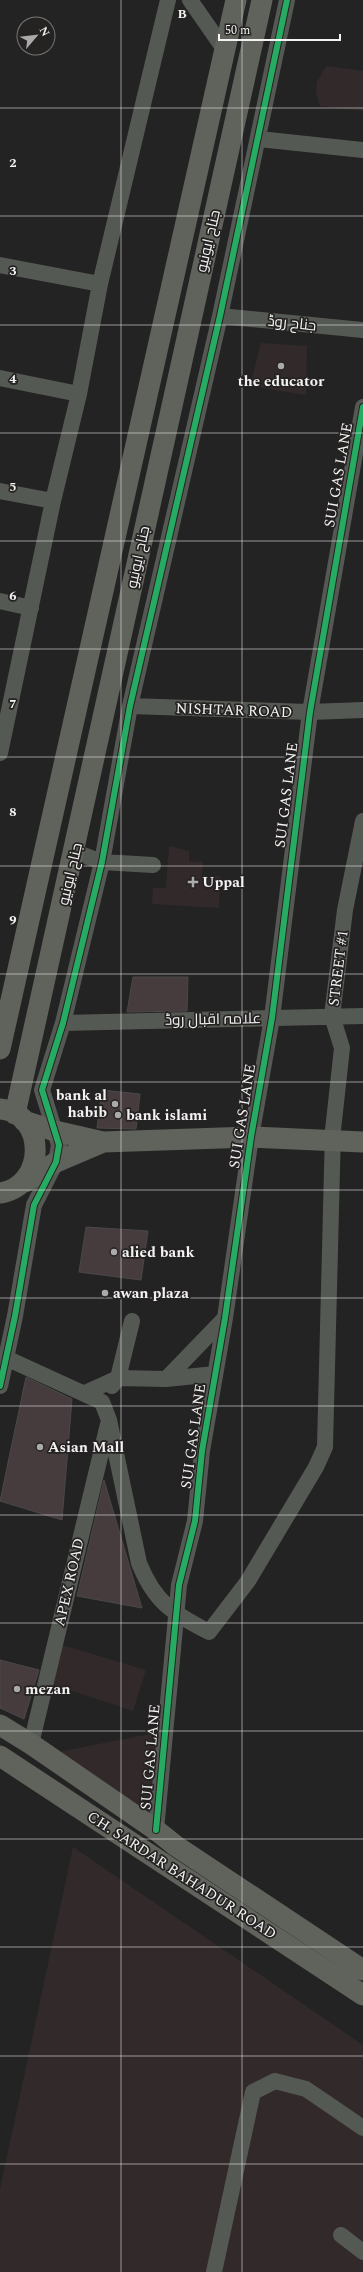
<svg xmlns="http://www.w3.org/2000/svg" width="363" height="2272" viewBox="0 0 363 2272" font-family="Spectral,Cairo,serif">
<rect width="100%" height="100%" fill="#242323"/>
<path fill="#32292a" d="M326,66L363,71V111L320,106L316,92L317,82Z
M261,343L307,346L306,395L250,386Z
M169,846L189,851V861L203,862L202,875L220,876L219,908L152,904L153,888H166Z
M62,1645L146,1670L133,1711L51,1684Z
M160,1732L149,1813L53,1753Z
M73,1847L363,2045V2272H0V2189Z"/>
<path fill="#463c3e" stroke="#4a4849" d="M133,977H188L187,1011L127,1012Z
M102,1090L140,1094L136,1129L97,1128Z
M86,1227L148,1231L141,1280L79,1272Z
M26,1377L72,1399L62,1520L0,1501Z
M104,1480L142,1608L77,1596Z
M0,1660L39,1670L24,1719L0,1708Z"/>
<g fill="none" stroke-linecap="round" stroke-linejoin="round">
<path stroke="#555953" stroke-width="16" d="M190,0L226,52
M259,139L363,150
M0,265L100,284
M220,316L363,330
M0,378L79,394
M0,491L53,501
M0,601L31,608
M130,706L310,712L363,710
M0,753L53,501L79,394L100,284L168,0
M75,852L102,862L153,865
M63,1023L363,1016
M6,1358L102,1402L109,1420L139,1563C155,1603 173,1613 209,1632L248,1581L316,1467L325,1447L333,1130L342,1048L332,1016L345,910L363,821
M166,1379L225,1318
M0,1386L15,1316L34,1205L56,1162L59,1145L42,1090L63,1023L102,862L130,706L220,316L287,0
M112,1386L118,1378L132,1321
M85,1393L118,1378L166,1379L215,1374
M31,1744L108,1424
M156,1830L179,1585L195,1521L202,1451L225,1318L251,1137L272,1018L310,712L363,407
M341,2235L363,2252
M214,2272L253,2092L275,2081L306,2089L363,2128"/>
<path stroke="#60635b" stroke-width="21" d="M0,1049L236,0
M0,1109C47,1113 47,1186 0,1193
M15,1114C100,743 179,371 262,0
M24,1121L55,1131L103,1142L251,1137L363,1142
M25,1182L56,1162L103,1142
M0,1725L31,1744L156,1830L176,1846L363,1970
M0,1756L363,1995"/>
<defs>
<path id="cycleway" d="M0,1386L15,1316L34,1205L56,1162L59,1145L42,1090L63,1023L102,862L130,706L220,316L287,0
M156,1830L179,1585L195,1521L202,1451L225,1318L251,1137L272,1018L310,712L363,407"/>
</defs>
<use href="#cycleway" stroke="#252222" stroke-width="8"/>
<use href="#cycleway" stroke="#26ab63" stroke-width="6"/>
</g>
<path fill="none" stroke="#f4f2f3" stroke-width="1" stroke-opacity="0.55" d="M121,0V2272M242,0V2272M0,108H363M0,216H363M0,325H363M0,433H363M0,541H363M0,649H363M0,757H363M0,866H363M0,974H363M0,1082H363M0,1190H363M0,1298H363M0,1406H363M0,1515H363M0,1623H363M0,1731H363M0,1839H363M0,1947H363M0,2056H363M0,2164H363"/>
<g fill="#abaaaa" stroke="#252222" stroke-width="1.5">
<circle cx="281" cy="366" r="4"/>
<path d="M191 876h4v4h4v4h-4v4h-4v-4h-4v-4h4z"/>
<circle cx="115" cy="1104" r="4"/>
<circle cx="118" cy="1115" r="4"/>
<circle cx="114" cy="1252" r="4"/>
<circle cx="105" cy="1293" r="4"/>
<circle cx="40" cy="1447" r="4"/>
<circle cx="17" cy="1689" r="4"/>
</g>
<g text-anchor="middle" stroke-width="3.5" stroke-linejoin="round" paint-order="stroke">
<g font-size="15" fill="#f4f2f3" stroke="#252222">
<text transform="translate(208 241) rotate(-77)" y="5">جناح ایونیو</text>
<text transform="translate(292 323) rotate(6)" y="5">جناح روڈ</text>
<text transform="translate(338 475) rotate(-80)" y="5">SUI GAS LANE</text>
<text transform="translate(138 557) rotate(-78)" y="5">جناح ایونیو</text>
<text transform="translate(234 710) rotate(2)" y="5">NISHTAR ROAD</text>
<text transform="translate(286 795) rotate(-83)" y="5">SUI GAS LANE</text>
<text transform="translate(70 874) rotate(-77)" y="5">جناح ایونیو</text>
<text transform="translate(338 968) rotate(-83)" y="5">STREET #1</text>
<text transform="translate(213 1019) rotate(-1)" y="5">علامہ اقبال روڈ</text>
<text transform="translate(242 1116) rotate(-81)" y="5">SUI GAS LANE</text>
<text transform="translate(193 1436) rotate(-82)" y="5">SUI GAS LANE</text>
<text transform="translate(69 1582) rotate(-77)" y="5">APEX ROAD</text>
<text transform="translate(150 1757) rotate(-85)" y="5">SUI GAS LANE</text>
<text transform="translate(182 1875) rotate(33)" y="5">CH. SARDAR BAHADUR ROAD</text>
</g>
<g font-size="15" font-weight="bold" fill="#f4f2f3" stroke="#252222" text-anchor="start">
<text x="281" y="386" text-anchor="middle">the educator</text>
<text x="202" y="887">Uppal</text>
<text x="107" y="1100" text-anchor="end">bank al<tspan x="107" dy="17">habib</tspan></text>
<text x="126" y="1120">bank islami</text>
<text x="122" y="1257">alied bank</text>
<text x="113" y="1298">awan plaza</text>
<text x="48" y="1452">Asian Mall</text>
<text x="25" y="1694">mezan</text>
</g>
</g>
<g font-size="13" text-anchor="middle" font-weight="bold" fill="#f4f2f3" stroke="#252222" stroke-width="3.5" stroke-linejoin="round" paint-order="stroke">
<text x="182" y="18">B</text>
<text x="13" y="167">2</text>
<text x="13" y="275">3</text>
<text x="13" y="383">4</text>
<text x="13" y="491">5</text>
<text x="13" y="600">6</text>
<text x="13" y="708">7</text>
<text x="13" y="816">8</text>
<text x="13" y="924">9</text>
</g>
<g transform="translate(36 36) rotate(62)"><circle r="19" fill="#252222" stroke="#787576"/>
<path d="M0-3L7 15L0 10L-7 15Z" fill="#abaaaa"/>
<text y="-6" font-size="11" font-weight="bold" text-anchor="middle" fill="#f4f2f3">N</text>
</g>
<path d="M219 34v6h121v-6" fill="none" stroke="#f4f2f3" stroke-width="2"/>
<text x="225" y="34" font-size="12" fill="#f4f2f3" stroke="#252222" stroke-width="3" paint-order="stroke">50 m</text>
</svg>
